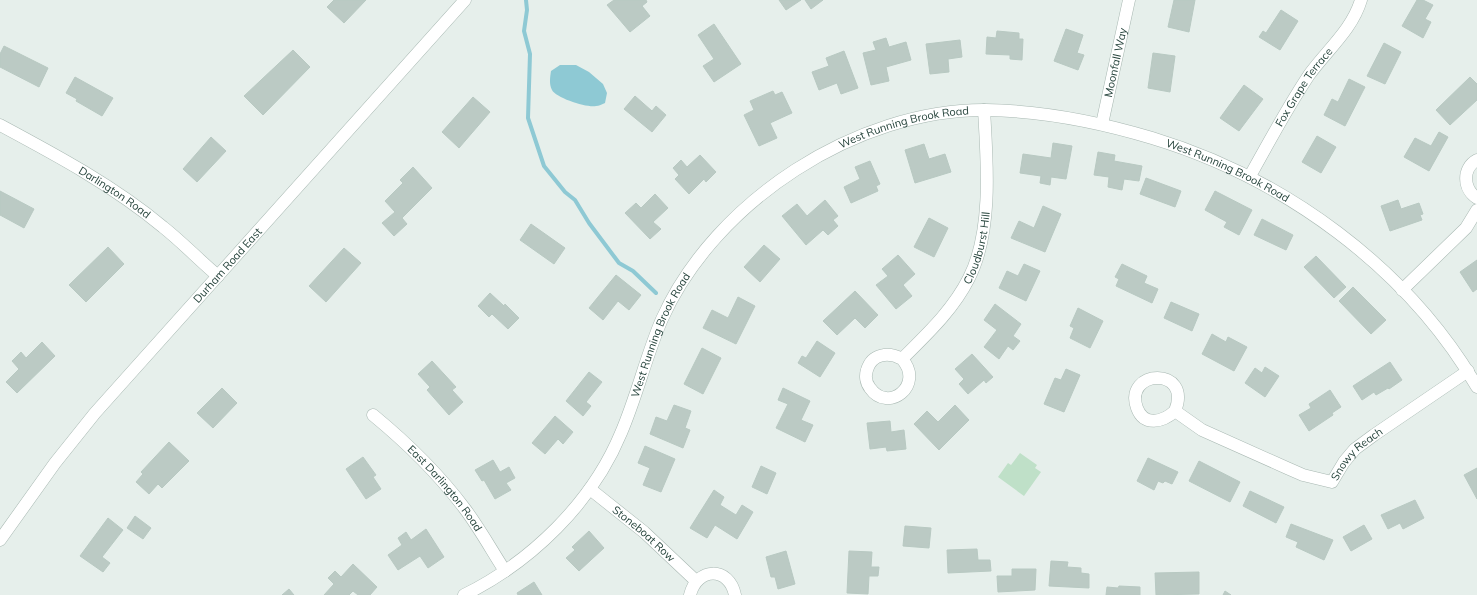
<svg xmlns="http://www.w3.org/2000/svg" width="1477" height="595" viewBox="0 0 1477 595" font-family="Mulish,sans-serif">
<rect width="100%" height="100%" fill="#e6efeb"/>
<path fill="#bfe0c8" d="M1020,453L1037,465L1035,468L1041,472L1024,496L998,477L1008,463L1011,465Z"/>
<path fill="#8ec9d4" d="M560,65H576L589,72L603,84L607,93L605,103C602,104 599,106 596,106C587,108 556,98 552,90C549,84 550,78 551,71Z"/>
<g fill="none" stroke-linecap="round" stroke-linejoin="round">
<path stroke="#8ec9d4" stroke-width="4" d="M526,0L527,10L524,31L530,54L528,118L544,166L565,192L575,200L589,223L619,263L633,271L656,293"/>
</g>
<path fill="#bbcac4" stroke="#b8c9c2" d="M334,0H366L344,23L327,7Z
M614,0H646L647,2L642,6L650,16L630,32L607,5Z
M779,0H801L786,10Z
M805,0H823L811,9Z
M1174,0H1195L1189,32L1168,27Z
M1417,0H1423L1433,5L1425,19L1431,22L1423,38L1402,26Z
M1281,10L1298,21L1280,50L1259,37L1263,31L1266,33Z
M714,24L741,64L714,82L703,66L714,59L698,35Z
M1066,29L1083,35L1077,53L1084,55L1078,70L1054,61Z
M997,31L1019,33V39H1023L1022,60L1010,59V55L986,54L987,37L996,38Z
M886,38L889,47L906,42L911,60L886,67L889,81L871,85L863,53L876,50L873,42Z
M960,40L962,57L948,59L949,72L930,74L926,44Z
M1384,43L1401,52L1385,84L1367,76Z
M4,46L48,68L39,87L0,67V54Z
M293,50L310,67L263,115L244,96Z
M844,51L858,88L841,94L837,83L819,90L812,72L829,66L826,58Z
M1153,53L1175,56L1170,92L1148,88Z
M75,77L113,98L102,116L76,101L77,99L66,93Z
M1470,77L1477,84V100L1450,125L1436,110Z
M1349,79L1365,87L1345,126L1324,115L1332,99L1338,102Z
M1244,85L1263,99L1239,131L1220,118Z
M773,91L775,95L782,92L792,113L770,123L777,138L759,146L744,115L754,110L750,101Z
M635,96L652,111L656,106L666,115L652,132L624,109Z
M473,97L490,112L459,148L442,132Z
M1439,132L1448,137L1429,171L1404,157L1415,138L1431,146Z
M1317,136L1336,147L1321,173L1302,162Z
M211,137L226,151L197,182L183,169Z
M1053,143L1072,146L1066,179L1051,177L1050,185L1040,183L1041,176L1020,173L1023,154L1051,158Z
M924,144L929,159L945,154L951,172L915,183L905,150Z
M1098,152L1115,155L1114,161L1142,166L1139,181L1124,179L1122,190L1108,187L1109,177L1094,175Z
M700,155L716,172L706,182L704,179L689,194L675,179L679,175L673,168L681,160L687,167Z
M870,161L880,184L876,186L878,191L851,203L844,187L860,179L855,167Z
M413,167L432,188L402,218L407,224L394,236L382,223L395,212L385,201L403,183L400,180Z
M1146,178L1181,191L1175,207L1140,194Z
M0,191L34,209L24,228L0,215Z
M1215,191L1252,210L1239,235L1224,227L1227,222L1205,210Z
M655,194L668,208L653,222L661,229L650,239L625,213L636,203L641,208Z
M825,200L838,216L833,220L838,226L828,235L823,230L806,245L782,216L797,204L807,216Z
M1398,200L1401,209L1419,203L1423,214L1420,215L1422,220L1390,231L1381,206Z
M1043,206L1061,214L1045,252L1011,238L1019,221L1034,228Z
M929,218L948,228L934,257L914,247Z
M1262,219L1293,235L1286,250L1254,235Z
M531,224L565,248L554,264L520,240Z
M764,245L780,259L760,282L744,267Z
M108,247L124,264L86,302L69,285Z
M344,248L361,263L326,302L309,286Z
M898,255L915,274L903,285L912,296L896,309L876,285L888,276L882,269Z
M1316,256L1346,287L1334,298L1304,267Z
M1477,260V289L1473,292L1460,272Z
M1024,264L1040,271L1026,301L999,288L1007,271L1018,276Z
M1122,264L1147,276L1144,283L1158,289L1152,303L1116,286L1119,279L1115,277Z
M616,275L641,295L629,310L618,301L603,320L589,308Z
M1353,287L1386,320L1371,334L1339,301Z
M855,291L878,315L865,328L855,318L837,335L823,321Z
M490,293L504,306L505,304L519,318L508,329L492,314L489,317L478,306Z
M738,297L755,306L736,344L703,328L712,310L728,318Z
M1171,302L1199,314L1192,331L1164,318Z
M995,304L1021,324L1013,336L1020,341L1013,350L1008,346L999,359L984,347L997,330L984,320Z
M1078,308L1103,321L1090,348L1070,338L1074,328L1070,326Z
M1212,334L1226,342L1228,337L1247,347L1234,371L1202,354Z
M817,341L835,353L820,377L798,363L802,356L806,358Z
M42,342L55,356L17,393L6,382L19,369L12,361L21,352L26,358Z
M702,348L721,358L703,394L684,384Z
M972,354L993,377L986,383L984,380L968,394L959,384L964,379L955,369Z
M432,361L456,387L452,390L463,402L449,415L427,390L430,387L418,374Z
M1390,362L1402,380L1389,389L1388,388L1376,395L1374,392L1362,400L1353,386Z
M1265,367L1279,376L1265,397L1245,383L1255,368L1262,373Z
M1066,369L1080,375L1064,412L1044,404L1055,378L1061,380Z
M589,372L602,382L586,402L591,406L583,416L566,401Z
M222,388L237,403L213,428L197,413Z
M783,388L810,401L801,420L813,425L805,442L776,428L788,404L778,400Z
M1330,390L1341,407L1332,413L1333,415L1309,431L1299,415L1311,408L1309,404Z
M674,405L691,411L685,428L690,430L683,448L650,434L656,417L667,421Z
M955,405L969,420L939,450L914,424L927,411L938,422Z
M555,416L573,432L563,444L558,439L545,454L532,443Z
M890,421L891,432L904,430L906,449L887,451L886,447L870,449L867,423Z
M169,442L189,461L162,488L158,484L149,494L136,482L143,474L141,472Z
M645,446L675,459L661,492L643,485L650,468L638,463Z
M363,457L376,475L373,477L381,489L366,499L346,469Z
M1148,458L1178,472L1172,484L1165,481L1163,483L1158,481L1154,490L1137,481Z
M493,460L500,472L509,467L515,478L506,483L511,490L495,499L484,480L482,481L475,470Z
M1199,461L1240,482L1230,502L1189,481Z
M761,466L776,473L767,494L752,487Z
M1477,468V499L1464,475Z
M714,490L724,497L720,505L736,515L742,505L753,512L737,539L715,525L707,538L690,528Z
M1250,491L1284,507L1276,523L1243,506Z
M1415,500L1424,518L1403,529L1400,523L1388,529L1381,515Z
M135,516L151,528L143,539L127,528Z
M108,518L123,530L102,557L110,563L103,572L80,556Z
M1291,524L1333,540L1324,560L1296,547L1298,542L1286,537Z
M1364,525L1372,539L1351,551L1343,537Z
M905,526L931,528L929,548L903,546Z
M426,529L444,557L428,568L420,556L398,570L388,555L402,545L398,538L406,532L411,540Z
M589,531L604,548L579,571L566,558L575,550L572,547Z
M977,549L978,560H990L991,571L948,573L947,550Z
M786,551L795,584L778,589L775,577H771L766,557Z
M849,551L872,552L871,567H879L878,576H869L868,594L847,593Z
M1051,561L1068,562L1067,567L1081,568V573L1089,574V588L1049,586Z
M353,564L377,587L370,595H358L353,591L349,595H324L334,584L328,578L335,571L341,577Z
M1012,569H1036L1035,590L998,592L997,576H1012Z
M1199,572V594L1156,595L1155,573Z
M534,582L542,595H518L517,593Z
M1119,586L1140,587V595H1106L1107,587L1118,588Z
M289,589L294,595H282Z
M1225,591L1231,595H1223Z"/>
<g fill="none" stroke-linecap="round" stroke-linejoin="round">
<defs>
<g id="minor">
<path id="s1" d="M1102,124L1129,0"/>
<path id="s2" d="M0,125C56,155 114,186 163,227C182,242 199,260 218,276"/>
<path d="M1477,160C1462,168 1463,189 1477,198"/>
<path id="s3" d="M1250,176C1269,142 1287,108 1309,75C1327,50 1352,30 1361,0"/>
<path d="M1402,290L1466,228L1477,210"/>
<path id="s4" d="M902,359C889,352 872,353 867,370C865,376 866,383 870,388C888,414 925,385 902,359C927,334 953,310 969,278C993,231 987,161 984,110"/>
<path id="s5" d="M1175,411C1163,422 1144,427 1137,408C1123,369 1193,366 1175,411L1202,430L1287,468L1303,475L1332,482L1344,462L1355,449L1374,435L1468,371"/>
<path id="s6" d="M373,415C407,443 438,473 465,509C480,529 492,551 505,571"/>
<path id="s7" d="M590,489L644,532L696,581"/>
<path id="s8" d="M0,540L55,463L95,413L465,0"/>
<path id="s9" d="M464,595C531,562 592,503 621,433C637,396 646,356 662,319C715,201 857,109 986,110C1043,111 1099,122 1152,138C1284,178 1407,267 1477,387"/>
<path d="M690,595C697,567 729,566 735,595"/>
</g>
</defs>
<use href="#minor" stroke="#a8b8b2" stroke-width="13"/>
<use href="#minor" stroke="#fff" stroke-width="12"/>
</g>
<g text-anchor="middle" stroke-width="3" stroke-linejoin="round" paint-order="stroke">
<g font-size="11" fill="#24423a" stroke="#f7fbf9">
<text dy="4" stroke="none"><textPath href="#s1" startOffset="63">Moonfall Way</textPath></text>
<text dy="4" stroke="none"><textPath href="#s3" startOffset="104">Fox Grape Terrace</textPath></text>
<text dy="4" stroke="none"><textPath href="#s9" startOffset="672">West Running Brook Road</textPath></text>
<text dy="4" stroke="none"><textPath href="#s9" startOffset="1008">West Running Brook Road</textPath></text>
<text dy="4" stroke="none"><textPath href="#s2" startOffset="133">Darlington Road</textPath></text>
<text dy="4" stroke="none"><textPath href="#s4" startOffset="273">Cloudburst Hill</textPath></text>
<text dy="4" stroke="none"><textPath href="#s8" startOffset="357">Durham Road East</textPath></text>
<text dy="4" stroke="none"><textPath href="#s9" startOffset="336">West Running Brook Road</textPath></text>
<text dy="4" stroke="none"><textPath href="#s5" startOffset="347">Snowy Reach</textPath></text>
<text dy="4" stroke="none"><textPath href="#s6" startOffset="103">East Darlington Road</textPath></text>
<text dy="4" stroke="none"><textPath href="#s7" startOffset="70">Stoneboat Row</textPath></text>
</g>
</g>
</svg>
